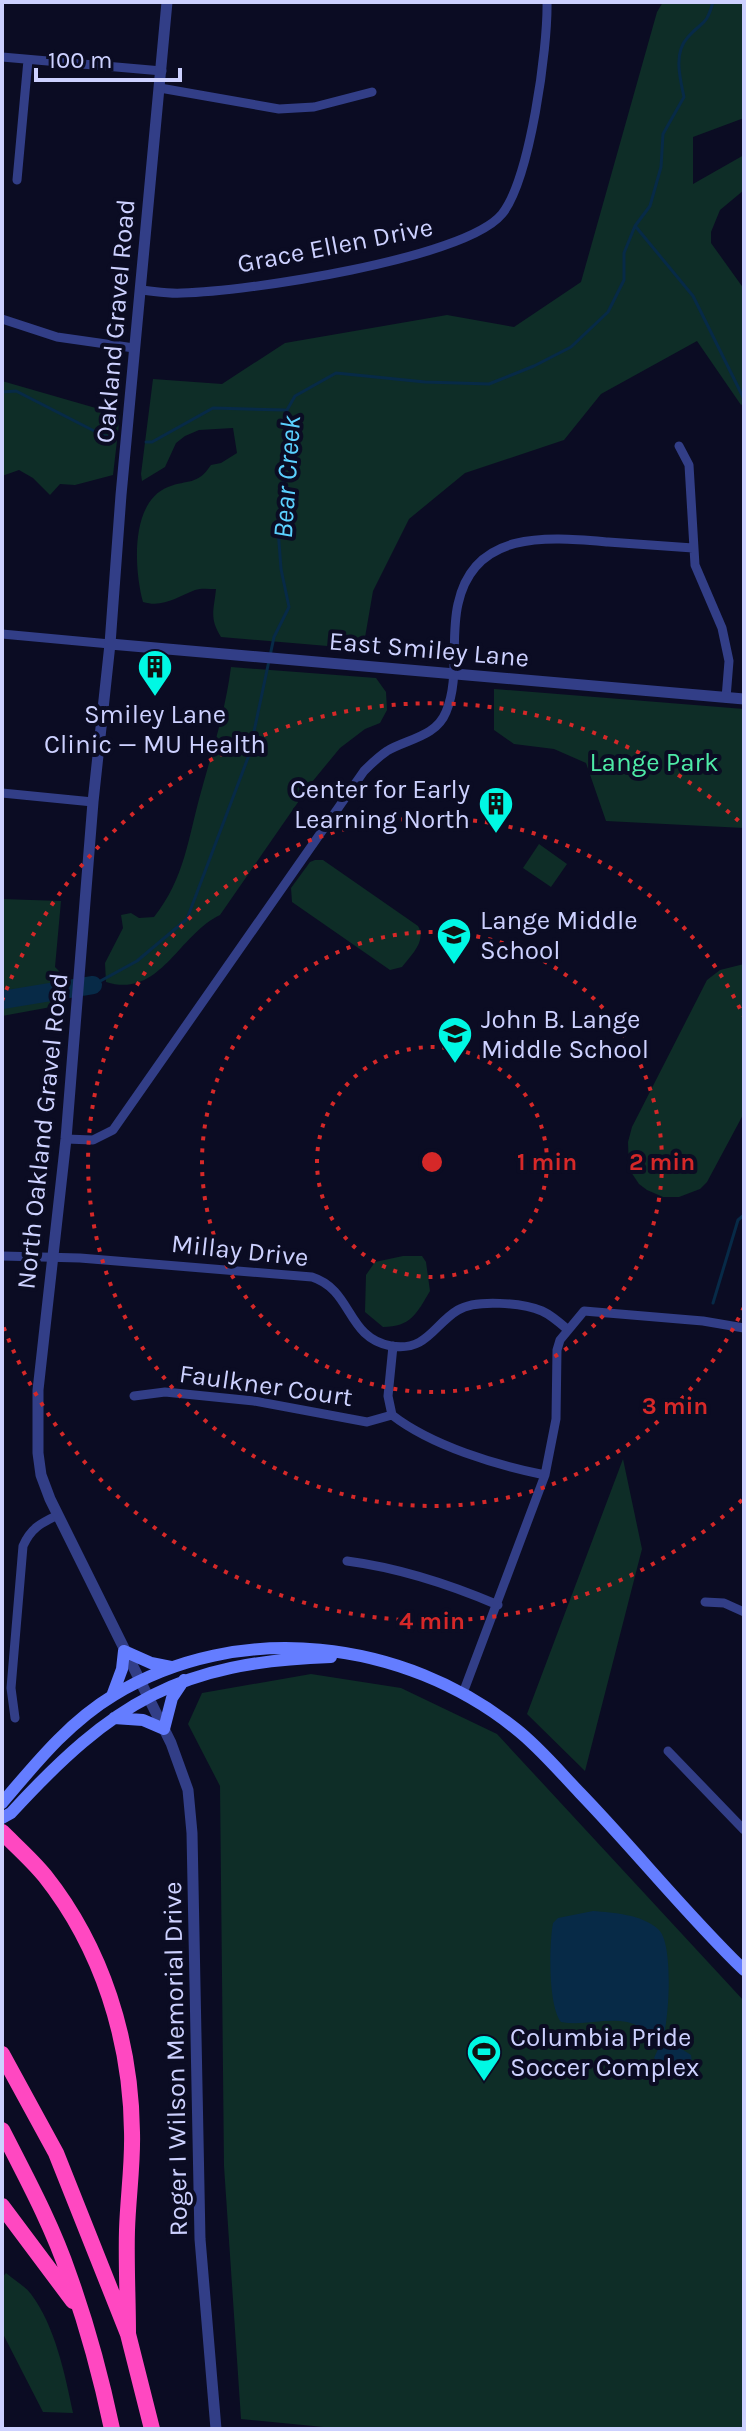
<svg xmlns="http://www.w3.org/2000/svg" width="746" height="2431" viewBox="0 0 746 2431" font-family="Karla,sans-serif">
<rect width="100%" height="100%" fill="#0b0c23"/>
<path fill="#0e2d27" d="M663,2H744V118L693,137V184L744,155V190L720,210L711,232V243L744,289V403L741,405L697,341L601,394L564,440L465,473L409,519L373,591L363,649L221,637C209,618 214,610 216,589C209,589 201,588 195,590C177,597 163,608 143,602C134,569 130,502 168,487C188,479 197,486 211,465L221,463L237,453L233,428L199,430L185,436L176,443L165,467L142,481L141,474L153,379L222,384L285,343L447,315L514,327L581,282L657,12Z
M2,381L120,415L113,475L75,485L60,484L50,495L33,478L19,470L2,476Z
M231,667L376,678L386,692L387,710L380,723L365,729L340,748L312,782L220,915C178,935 160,999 106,982L105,963L123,928L121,915L131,913L139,918L154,917C185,878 188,838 201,792C213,748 225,713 231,667Z
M494,689L744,709V828L606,821L586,763L554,749L514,744L494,730Z
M539,844L567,864L551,887L523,868Z
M315,860H323L418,926C427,941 411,955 402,967L390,970L292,902L291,888L310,862Z
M2,899L61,901L55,967L64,976L62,1005L2,1016Z
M744,964V1113L707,1182L700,1189L679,1197H663L647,1190L639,1184L629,1169L628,1142L632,1127L707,980L720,970Z
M403,1256H422L426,1262L430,1291C417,1313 411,1327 383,1327L365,1312L366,1275L375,1262Z
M623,1459L642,1549L585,1771L527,1714Z
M311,1674L401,1688L497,1734L744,2001V2429H344L241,2419L224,2166L220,1786L188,1724L202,1693Z
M6,2273C14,2280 25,2286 31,2294C55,2326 65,2374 73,2413L43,2412L2,2332V2278Z"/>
<path fill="#072a47" d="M593,1911C614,1913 641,1914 658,1929C674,1942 669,2019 663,2038C650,2035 641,2025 627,2022C605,2018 583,2026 561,2022C548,2005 549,1945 553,1923L558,1918Z
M666,2045L677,2046L691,2055L693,2070C679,2076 664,2068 654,2058L659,2047Z"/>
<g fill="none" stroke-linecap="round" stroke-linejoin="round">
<path stroke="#072a47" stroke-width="3" d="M636,227L693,296L744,399
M2,392L16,391L104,436L111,437
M146,442H152L213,408L285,410
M93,985L137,961L187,919L249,755L274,637L289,607L281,569L278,529L288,439L287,410L295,396L336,373L425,382L489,384L534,366L571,347L608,312L624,280V253L635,226L650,206L661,167L663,134L684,97C680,78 673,53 688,37C703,20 706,27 713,2
M713,1303L738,1220L744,1215"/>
<path stroke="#072a47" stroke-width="18" d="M2,1000L93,985"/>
<path stroke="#323e87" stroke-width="9" d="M2,57L162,71
M160,88L279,109L314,107L372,92
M17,180L28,60
M140,290C154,291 168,294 182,293C244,292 465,259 502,214C530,179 548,48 547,2
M2,319L57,337L134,348
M679,446L689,465L695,565L722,628L729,661L726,698
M2,634L110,644
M2,793L93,802
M66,1139L93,1140L113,1130L364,771C371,764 378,757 387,751C407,739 436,737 446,712C460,679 450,638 458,604C474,529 549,537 608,542C636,544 664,546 693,548
M2,1256L80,1258L312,1277C353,1290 346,1338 391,1346C427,1352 434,1324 458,1310C476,1299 523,1303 542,1311C551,1315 559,1322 567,1329
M393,1346L388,1396L392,1415C432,1446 496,1465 545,1475
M134,1396L165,1392L254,1401L367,1422L392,1415
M347,1561C400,1568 449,1584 498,1605
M705,1602L724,1603L744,1612
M463,1693L545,1475L556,1419L557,1350L560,1340L584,1311L703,1321L744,1328
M15,1718L11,1688L23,1546C31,1528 41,1523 58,1515
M668,1751L744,1830"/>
<path stroke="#323e87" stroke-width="11" d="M167,2L121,495L110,644L93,802L66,1139L38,1390V1453L41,1475L50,1499L171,1743L188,1790L192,1833L200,2239L216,2429
M110,644L744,699"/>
<path stroke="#647dff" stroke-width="12" d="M112,1696L122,1669L124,1651L151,1663L171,1667
M114,1718L143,1720L164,1729L172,1698L184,1680
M2,1803C36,1763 69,1722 114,1695C239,1619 404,1639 516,1729C539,1747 559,1771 580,1793C636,1851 686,1914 744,1970
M2,1818L11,1813C113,1702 179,1662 331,1657"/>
<path stroke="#ff48c1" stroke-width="16" d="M2,1832C16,1846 32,1860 45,1876C102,1948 131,2040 132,2132C133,2164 128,2197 127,2230C126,2264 128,2299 128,2334
M2,2054L56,2153L128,2334L152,2429
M2,2130C26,2177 52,2225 69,2275C87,2325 101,2377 112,2429
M2,2206L73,2301"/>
</g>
<g fill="none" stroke="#d62828" stroke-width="4" stroke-dasharray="4 8">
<circle cx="432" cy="1162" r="115"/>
<circle cx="432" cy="1162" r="230"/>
<path d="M744 1307A344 344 0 1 1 744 1017"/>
<path d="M742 1500A459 459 0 0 1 2 1323M2 1001A459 459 0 0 1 742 824"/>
</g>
<defs>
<symbol id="building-pin" viewBox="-11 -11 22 30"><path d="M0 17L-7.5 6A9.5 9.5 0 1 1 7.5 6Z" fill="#00f8e4" stroke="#0b0c23"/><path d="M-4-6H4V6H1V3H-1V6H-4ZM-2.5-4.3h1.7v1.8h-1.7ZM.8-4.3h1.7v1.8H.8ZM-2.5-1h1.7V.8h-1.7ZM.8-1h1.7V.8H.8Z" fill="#111"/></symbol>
<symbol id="school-pin" viewBox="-11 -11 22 30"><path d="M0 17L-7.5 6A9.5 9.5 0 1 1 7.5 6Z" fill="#00f8e4" stroke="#0b0c23"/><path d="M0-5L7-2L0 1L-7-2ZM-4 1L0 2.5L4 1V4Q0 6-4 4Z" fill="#111"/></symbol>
<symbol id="stadium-pin" viewBox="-11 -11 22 30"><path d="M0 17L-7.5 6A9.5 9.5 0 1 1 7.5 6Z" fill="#00f8e4" stroke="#0b0c23"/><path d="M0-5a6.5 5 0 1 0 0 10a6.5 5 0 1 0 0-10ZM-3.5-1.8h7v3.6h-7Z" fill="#111"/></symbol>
</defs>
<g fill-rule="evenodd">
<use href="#building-pin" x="135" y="647" width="40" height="54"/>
<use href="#building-pin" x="476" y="784" width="40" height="54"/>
<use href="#school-pin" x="434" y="915" width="40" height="54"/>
<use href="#school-pin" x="435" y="1014" width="40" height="54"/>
<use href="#stadium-pin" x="464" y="2032" width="40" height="54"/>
</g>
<g text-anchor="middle" stroke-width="8" stroke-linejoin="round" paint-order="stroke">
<g font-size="26" fill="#cdd1ff" stroke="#0b0c23">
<text transform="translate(335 245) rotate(-11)" y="9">Grace Ellen Drive</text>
<text transform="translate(115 321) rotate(-85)" y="9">Oakland Gravel Road</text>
<text transform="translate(429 649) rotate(5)" y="9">East Smiley Lane</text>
<text transform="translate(42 1131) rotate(-84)" y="9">North Oakland Gravel Road</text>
<text transform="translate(240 1250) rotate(6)" y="9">Millay Drive</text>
<text transform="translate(266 1385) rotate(8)" y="9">Faulkner Court</text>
<text transform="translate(175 2059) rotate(-91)" y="9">Roger I Wilson Memorial Drive</text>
</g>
<g font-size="26" fill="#cdd1ff" stroke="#0b0c23" text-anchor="start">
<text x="155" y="723" text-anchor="middle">Smiley Lane<tspan x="155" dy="30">Clinic — MU Health</tspan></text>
<text x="470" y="798" text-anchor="end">Center for Early<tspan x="470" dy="30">Learning North</tspan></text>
<text x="480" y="929">Lange Middle<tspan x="480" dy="30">School</tspan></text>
<text x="481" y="1028">John B. Lange<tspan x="481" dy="30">Middle School</tspan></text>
<text x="510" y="2046">Columbia Pride<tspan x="510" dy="30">Soccer Complex</tspan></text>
</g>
<g font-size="26" fill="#4eeaa7" stroke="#0b0c23">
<text x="654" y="771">Lange Park</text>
</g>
<g font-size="28" font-style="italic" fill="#5bd1ff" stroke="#0b0c23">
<text transform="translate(286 477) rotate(-86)" y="10">Bear Creek</text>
</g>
</g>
<circle cx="432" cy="1162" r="12" fill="#d62828" stroke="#0b0c23" stroke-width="4"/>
<g font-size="24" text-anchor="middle" font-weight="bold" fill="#d62828" stroke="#0b0c23" stroke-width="8" stroke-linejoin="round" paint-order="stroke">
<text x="547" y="1170">1 min</text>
<text x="662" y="1170">2 min</text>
<text x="675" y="1414">3 min</text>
<text x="432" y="1629">4 min</text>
</g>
<rect width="746" height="2431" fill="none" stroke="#cdd1ff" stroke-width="8"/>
<path d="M36 68v12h144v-12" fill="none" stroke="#cdd1ff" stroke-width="4"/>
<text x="48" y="68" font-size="24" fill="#cdd1ff" stroke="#0b0c23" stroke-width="6" paint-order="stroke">100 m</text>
</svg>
